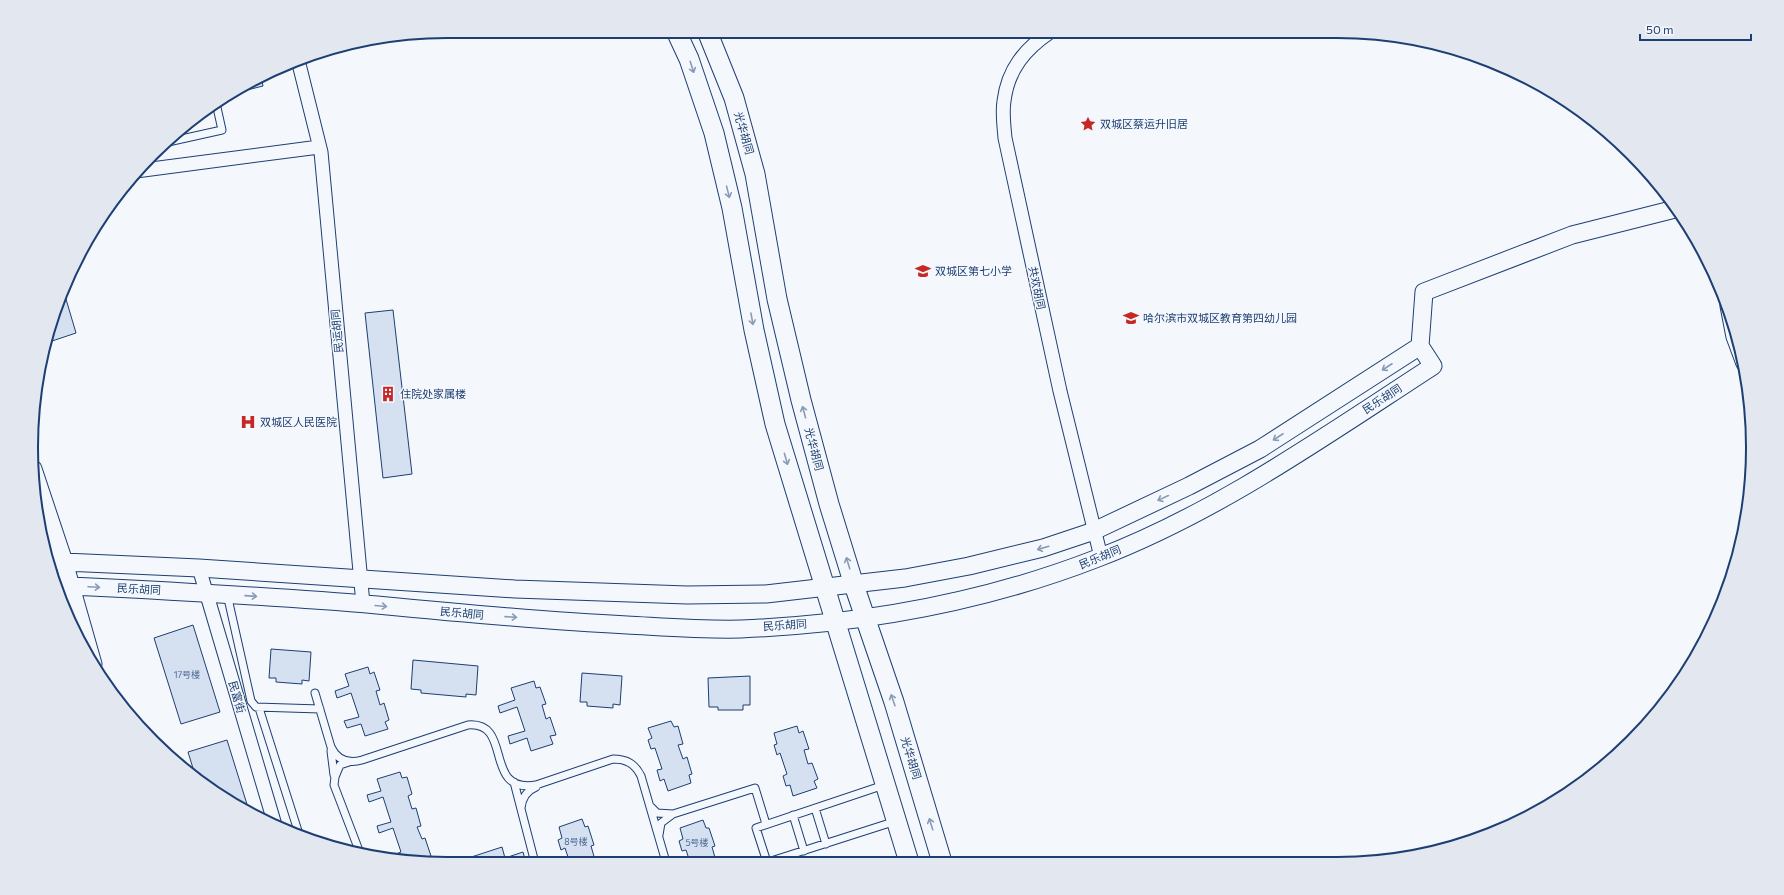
<svg xmlns="http://www.w3.org/2000/svg" width="1784" height="895" viewBox="0 0 1784 895" font-family="Commissioner,'Noto Sans SC',sans-serif">
<rect width="100%" height="100%" fill="#f4f7fb"/>
<path fill="#d5e0f0" stroke="#1d3f73" d="M261,77L263,86L231,94L239,87Z
M63,289L76,333L46,343Z
M393,310L412,474L383,478L365,313Z
M193,625L220,712L181,724L154,638Z
M271,649L311,652L309,681L302,680V684L276,682V678H269Z
M413,660L478,666L476,695L466,694V697L421,693V690L411,689Z
M368,667L370,674L374,672L380,690L376,691L380,705L384,703L389,720L385,722L388,729L365,736L361,724L347,728L344,721L359,717L351,693L337,698L335,691L349,686L345,674Z
M582,673L622,676L620,705L613,704V708L587,706V702H580Z
M750,676V705H743V710H718V707H709L708,678Z
M534,681L536,688L540,687L546,704L542,705L546,719L550,717L556,735L550,736L553,744L531,751L527,738L510,744L508,736L525,731L517,707L500,713L498,706L515,700L511,688Z
M671,721L674,727L678,726L683,744L678,745L683,759L687,757L692,774L689,775L691,783L668,791L664,779L660,781L657,770L662,769L655,748L651,749L648,740L652,738L648,728Z
M797,726L799,733L803,731L809,749L804,750L808,764L812,763L818,779L814,781L817,788L793,796L790,785L786,786L783,776L787,774L780,753L777,755L774,745L777,744L774,733Z
M227,740L250,814L216,794L196,778L188,752Z
M400,772L402,778L407,777L412,794L408,796L412,809L416,808L421,826L417,827L422,839L425,838L431,856L427,857L429,863L386,858L401,852L393,828L379,833L377,826L391,822L383,797L369,802L367,795L381,791L377,779Z
M582,819L585,827L588,826L594,845L591,846L595,860L598,859L599,863H570L565,848L561,850L558,840L562,838L559,827Z
M703,820L706,828H709L715,846L712,847L716,861H719V862H690L686,850L682,851L679,841L683,839L680,828Z
M502,847L505,858L523,852L526,863H453Z"/>
<g fill="none" stroke-linecap="round" stroke-linejoin="round">
<defs>
<path id="service" d="M168,142L222,130L216,103
M227,594L249,692L251,701L256,707L320,709
M315,693L331,747C337,760 348,764 362,760L468,725C514,721 482,794 536,785L613,759C627,759 635,764 641,776L666,862
M259,708L299,834
M331,751L334,775
M349,762L340,765L335,777L334,785L360,853
M514,782L535,863
M651,807L657,813L673,814L661,823L659,835
M521,808C522,798 526,791 536,787
M815,808L826,844
M673,814L755,788L766,824
M793,815L804,851
M767,862L756,828L884,785
M768,862L896,821"/>
<path id="minor" d="M1050,32C1025,49 1008,69 1004,101C1002,113 1004,126 1005,138L1060,391L1101,557
M298,60L321,152L363,604
M136,171L319,147
M1727,306L1733,337L1743,364
M199,568L275,825"/>
<path id="tertiary" d="M33,469L64,562L93,664
M46,558L64,562L199,568L515,589L687,595L766,594L905,578L969,566L1043,548L1094,531L1189,486L1260,449L1420,346
M55,582L70,586C173,591 275,596 377,605C460,613 544,621 627,625C665,627 703,630 741,629C863,624 985,602 1098,558C1218,512 1325,436 1433,366L1420,346L1424,292L1572,235L1675,209"/>
<path id="secondary" d="M676,31L689,59L714,133L732,208L754,330L775,424L909,862
M707,31L734,98L755,174L777,299L801,400L829,504L854,585L894,702L942,862"/>
</defs>
<use href="#service" stroke="#1d3f73" stroke-width="9"/>
<use href="#minor" stroke="#1d3f73" stroke-width="15"/>
<use href="#tertiary" stroke="#1d3f73" stroke-width="19"/>
<use href="#secondary" stroke="#1d3f73" stroke-width="21"/>
<use href="#service" stroke="#f4f7fb" stroke-width="7"/>
<use href="#minor" stroke="#f4f7fb" stroke-width="13"/>
<use href="#tertiary" stroke="#f4f7fb" stroke-width="17"/>
<use href="#secondary" stroke="#f4f7fb" stroke-width="19"/>
</g>
<defs><path id="oneway-shaft" d="M-6 0H5M1.5-3L5.5 0L1.5 3" fill="none" stroke-width="1.6" stroke-linecap="round" stroke-linejoin="round"/></defs>
<g stroke="#889bb7">
<use href="#oneway-shaft" transform="translate(692 67) rotate(72)"/>
<use href="#oneway-shaft" transform="translate(728 192) rotate(76)"/>
<use href="#oneway-shaft" transform="translate(752 319) rotate(80)"/>
<use href="#oneway-shaft" transform="translate(1387 367) rotate(147)"/>
<use href="#oneway-shaft" transform="translate(804 412) rotate(-105)"/>
<use href="#oneway-shaft" transform="translate(1278 437) rotate(147)"/>
<use href="#oneway-shaft" transform="translate(786 459) rotate(74)"/>
<use href="#oneway-shaft" transform="translate(1163 498) rotate(155)"/>
<use href="#oneway-shaft" transform="translate(1043 548) rotate(164)"/>
<use href="#oneway-shaft" transform="translate(848 563) rotate(-107)"/>
<use href="#oneway-shaft" transform="translate(94 587) rotate(3)"/>
<use href="#oneway-shaft" transform="translate(251 596) rotate(4)"/>
<use href="#oneway-shaft" transform="translate(381 606) rotate(5)"/>
<use href="#oneway-shaft" transform="translate(511 617) rotate(4)"/>
<use href="#oneway-shaft" transform="translate(893 700) rotate(-109)"/>
<use href="#oneway-shaft" transform="translate(931 824) rotate(-107)"/>
</g>
<defs>
<symbol id="sight-bare" viewBox="-9 -9 18 18"><path d="M0-6L1.8-2.2L6-1.7L2.9 1.2L3.7 5.4L0 3.3L-3.7 5.4L-2.9 1.2L-6-1.7L-1.8-2.2Z" fill="#c62828" stroke="#f4f7fb" stroke-width="2.5" paint-order="stroke"/></symbol>
<symbol id="school-bare" viewBox="-9 -9 18 18"><path d="M0-5L7-2L0 1L-7-2ZM-4 1L0 2.5L4 1V4Q0 6-4 4Z" fill="#c62828" stroke="#f4f7fb" stroke-width="2.5" paint-order="stroke"/></symbol>
<symbol id="building-bare" viewBox="-9 -9 18 18"><path d="M-4-6H4V6H1V3H-1V6H-4ZM-2.5-4.3h1.7v1.8h-1.7ZM.8-4.3h1.7v1.8H.8ZM-2.5-1h1.7V.8h-1.7ZM.8-1h1.7V.8H.8Z" fill="#c62828" stroke="#f4f7fb" stroke-width="2.5" paint-order="stroke"/></symbol>
<symbol id="hospital-bare" viewBox="-9 -9 18 18"><path d="M-5-5h3v3.5h4V-5h3V5h-3V1.5h-4V5h-3Z" fill="#c62828" stroke="#f4f7fb" stroke-width="2.5" paint-order="stroke"/></symbol>
</defs>
<g fill-rule="evenodd">
<use href="#sight-bare" x="1077" y="113" width="22" height="22"/>
<use href="#school-bare" x="912" y="260" width="22" height="22"/>
<use href="#school-bare" x="1120" y="307" width="22" height="22"/>
<use href="#building-bare" x="377" y="383" width="22" height="22"/>
<use href="#hospital-bare" x="237" y="411" width="22" height="22"/>
</g>
<g text-anchor="middle" stroke-width="3" stroke-linejoin="round" paint-order="stroke">
<g font-size="9" fill="#4b6792">
<text x="187" y="678">17号楼</text>
<text x="576" y="845">8号楼</text>
<text x="697" y="846">5号楼</text>
</g>
<g font-size="11" fill="#1d3f73" stroke="#f4f7fb" text-anchor="start">
<text x="1100" y="128">双城区蔡运升旧居</text>
<text x="935" y="275">双城区第七小学</text>
<text x="1143" y="322">哈尔滨市双城区教育第四幼儿园</text>
<text x="400" y="398">住院处家属楼</text>
<text x="260" y="426">双城区人民医院</text>
</g>
<g font-size="11" fill="#1d3f73" stroke="#f4f7fb">
<text transform="translate(744 133) rotate(74)" y="4">光华胡同</text>
<text transform="translate(1037 288) rotate(78)" y="4">共欢胡同</text>
<text transform="translate(337 331) rotate(-95)" y="4">民运胡同</text>
<text transform="translate(1382 399) rotate(-33)" y="4">民乐胡同</text>
<text transform="translate(814 449) rotate(75)" y="4">光华胡同</text>
<text transform="translate(1100 557) rotate(-22)" y="4">民乐胡同</text>
<text transform="translate(139 589) rotate(3)" y="4">民乐胡同</text>
<text transform="translate(462 613) rotate(5)" y="4">民乐胡同</text>
<text transform="translate(785 625) rotate(-4)" y="4">民乐胡同</text>
<text transform="translate(237 697) rotate(74)" y="4">民富街</text>
<text transform="translate(911 758) rotate(73)" y="4">光华胡同</text>
</g>
</g>
<path d="M0 0H1784V895H0ZM447 38H1337A409 409 0 0 1 1746 447V448A409 409 0 0 1 1337 857H447A409 409 0 0 1 38 448V447A409 409 0 0 1 447 38Z" fill="#e3e8f0" fill-rule="evenodd"/>
<path fill="none" stroke="#1d3f73" stroke-width="2" d="M447 38H1337A409 409 0 0 1 1746 447V448A409 409 0 0 1 1337 857H447A409 409 0 0 1 38 448V447A409 409 0 0 1 447 38Z"/>
<path d="M1640 34v6h111v-6" fill="none" stroke="#1d3f73" stroke-width="2"/>
<text x="1646" y="34" font-size="12" fill="#1d3f73" stroke="#f4f7fb" stroke-width="3" paint-order="stroke">50 m</text>
</svg>
